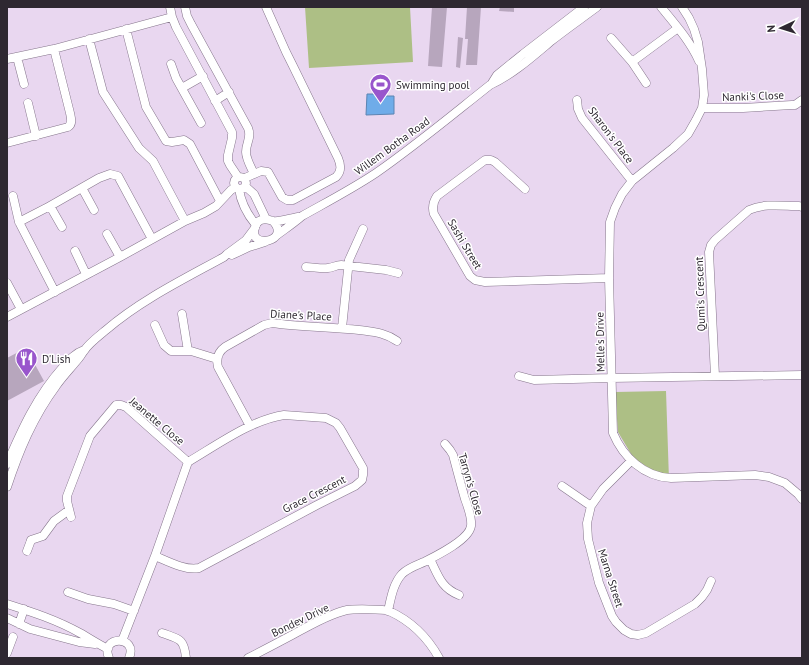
<svg xmlns="http://www.w3.org/2000/svg" width="809" height="665" viewBox="0 0 809 665" font-family="'PT Sans',sans-serif">
<rect width="100%" height="100%" fill="#e9d7f0"/>
<path fill="#adbf85" d="M305,7H410L413,62L309,68Z
M666,391L669,480L634,459L618,432L615,392Z"/>
<path fill="#6face9" stroke="#5c84b2" d="M367,94H378L380,96H394V114L366,115Z"/>
<path fill="#b7a6bd" d="M432,7H447L442,67L428,66Z
M467,7H481L477,65H466L468,39H465Z
M500,7H514V12L499,11Z
M458,37L463,38L460,68L456,67Z
M26,348L44,381L7,401V358Z"/>
<g fill="none" stroke-linecap="round" stroke-linejoin="round">
<defs>
<path id="minor" d="M170,7L172,17L176,27L232,132V138L228,155V161L230,165L238,177
M185,7L187,16L191,24L248,128C252,138 246,142 246,152C246,159 251,167 254,174
M661,7C675,24 690,41 699,61
M682,7L689,18L694,29L698,42L702,69L704,95L702,108L696,120L688,134L673,148L632,181L622,194L615,208L610,222L609,278L613,433C623,457 644,477 671,478L755,475L769,477L785,483L798,494L802,499
M126,29L146,107L166,141L172,142L184,140L190,144L220,201
M611,38L632,62L646,83
M89,39L103,92L139,148L153,161L185,221
M17,57L24,84
M7,59L54,49L172,17
M632,62L678,28
M171,64L176,78L201,123
M492,83L497,75L523,54L584,7
M182,88L203,76
M577,100L578,109L582,118L632,181
M215,101L229,92
M28,103L36,136
M702,108H743L792,105H795L802,100
M7,143L68,127C73,124 71,118 70,113L54,49
M234 183a6 6 0 1 1 12 0a6 6 0 1 1-12 0Z
M245,178L261,171L268,172L282,197L287,200H293L336,177C342,171 341,165 338,158L293,66L286,52L266,7
M245,186L254,194L266,219
M82,188L94,210
M239,189C241,203 246,213 256,225
M525,189L495,162L491,160H485L437,196C433,202 432,208 434,214L470,276L475,280L485,282L609,278
M13,196L19,222
M50,206L62,227
M273,221C292,242 247,250 255,227C256,224 258,221 261,220C266,218 269,220 273,221C280,222 291,218 298,217
M107,234L120,257
M277,235C285,229 294,223 302,216C327,202 352,189 376,173C415,146 452,115 490,85C512,75 531,58 550,42C565,30 581,19 597,7
M75,251L86,274
M232,255L249,247L265,242
M306,267C313,267 321,269 328,268C332,268 336,265 341,265L386,270L398,273
M7,283L21,309
M55,292L19,222L50,206L99,178L110,174L118,176L152,239
M182,314L188,351
M7,317L120,257L185,221L204,213L216,206L231,190L236,187
M155,325L164,345L171,351H191L217,359
M342,328L349,260L363,229
M519,376L534,380L611,378L802,375
M715,376L709,252L711,245L715,240L749,210C764,203 783,206 799,206L802,207
M284,415L326,418L336,423L340,428L363,468V475L362,480L355,486L317,505L199,568C186,571 167,561 155,556L188,462C217,445 251,420 284,415Z
M250,426L218,367C216,359 218,352 225,347L264,325L272,323C301,327 330,327 359,330C373,332 384,332 397,341
M631,461L603,489L591,506L587,523L588,539L599,583L612,616L616,622L624,630L631,634L638,635L646,633L695,604L702,597L707,590L711,581
M7,464C22,429 37,396 63,367C69,360 75,353 84,350
M562,486L591,506
M7,487C19,451 33,417 56,386C63,376 71,368 79,358C81,356 82,353 84,351C88,344 100,335 106,330C141,300 184,279 224,257L227,254L246,240L255,228
M71,517L67,501V496L90,436L116,405H121L126,407L188,462
M27,551L30,543L31,540L43,536L54,521L69,510
M430,559C438,575 441,588 459,595
M68,592L88,599L114,604L134,611
M7,604C32,612 57,620 80,633C89,638 98,644 108,649
M388,611C391,598 393,584 402,574C408,568 417,565 424,562C436,556 469,540 471,526C472,518 468,507 465,499C461,485 457,470 453,455L450,450L445,444
M7,618L30,629L79,642L95,644
M19,624L24,609
M162,633C179,639 184,638 186,658
M122,641L155,556
M7,653L13,637
M109,658C99,635 139,635 129,658
M248,658C264,650 279,642 294,634C307,627 319,620 332,615C337,613 342,611 347,610C353,609 384,609 389,611C411,621 428,638 439,658"/>
</defs>
<use href="#minor" stroke="#86768c" stroke-width="9"/>
<use href="#minor" stroke="#fff" stroke-width="8"/>
</g>
<defs>
<symbol id="stadium-pin" viewBox="-11 -11 22 30"><path d="M0 17L-7.5 6A9.5 9.5 0 1 1 7.5 6Z" fill="#9956cc" stroke="#fff"/><path d="M0-5a6.5 5 0 1 0 0 10a6.5 5 0 1 0 0-10ZM-3.5-1.8h7v3.6h-7Z" fill="#fff"/></symbol>
<symbol id="restaurant-pin" viewBox="-11 -11 22 30"><path d="M0 17L-7.5 6A9.5 9.5 0 1 1 7.5 6Z" fill="#9956cc" stroke="#fff"/><path d="M-5-6h1v4h1v-4h1v4h1v-4h1v5L-1.5 .5V6h-2V.5L-5-1ZM5-6V6H3V1.5H1.5Q1.5-4 5-6Z" fill="#fff"/></symbol>
</defs>
<g fill-rule="evenodd">
<use href="#stadium-pin" x="368" y="72" width="25" height="34"/>
<use href="#restaurant-pin" x="14" y="346" width="25" height="34"/>
</g>
<g text-anchor="middle" stroke-width="3" stroke-linejoin="round" paint-order="stroke">
<g font-size="11" fill="#2e2831" stroke="#fff" text-anchor="start">
<text x="396" y="89">Swimming pool</text>
<text x="42" y="363">D'Lish</text>
</g>
<g font-size="11" fill="#2e2831" stroke="#fff">
<text transform="translate(753 96) rotate(-2)" y="4">Nanki's Close</text>
<text transform="translate(611 135) rotate(53)" y="4">Sharon's Place</text>
<text transform="translate(392 146) rotate(-36)" y="4">Willem Botha Road</text>
<text transform="translate(465 244) rotate(59)" y="4">Sashi Street</text>
<text transform="translate(700 294) rotate(-92)" y="4">Qumi's Crescent</text>
<text transform="translate(301 315) rotate(3)" y="4">Diane's Place</text>
<text transform="translate(600 342) rotate(-91)" y="4">Melle's Drive</text>
<text transform="translate(157 421) rotate(40)" y="4">Jeanette Close</text>
<text transform="translate(471 484) rotate(74)" y="4">Tarryn's Close</text>
<text transform="translate(314 494) rotate(-27)" y="4">Grace Crescent</text>
<text transform="translate(611 578) rotate(72)" y="4">Marna Street</text>
<text transform="translate(300 620) rotate(-26)" y="4">Bondev Drive</text>
</g>
</g>
<rect width="809" height="665" fill="none" stroke="#2e2831" stroke-width="16"/>
<g transform="translate(781 28) rotate(266)" stroke="#ffffff" stroke-width="3" paint-order="stroke">
<path d="M0-3L7 15L0 10L-7 15Z" fill="#2e2831"/>
<text y="-6" font-size="11" font-weight="bold" text-anchor="middle" fill="#2e2831">N</text>
</g>
</svg>
